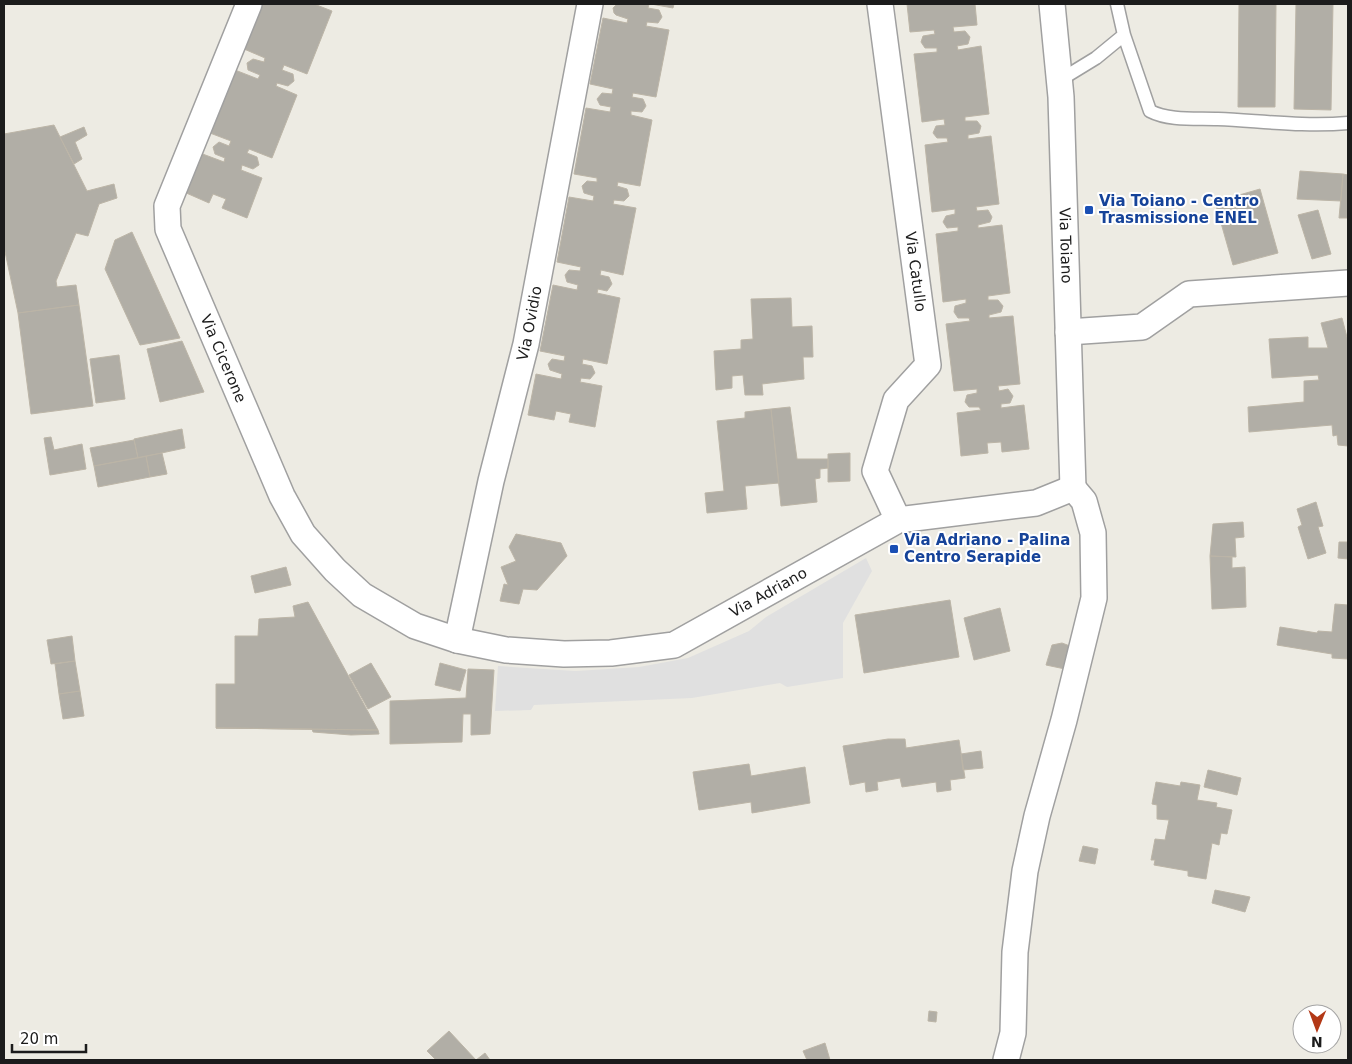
<svg xmlns="http://www.w3.org/2000/svg" width="1352" height="1064" viewBox="0 0 1352 1064" font-family="'DejaVu Sans',sans-serif">
<rect width="100%" height="100%" fill="#edebe3"/>
<path fill="#e0e0e0" d="M866,558L872,571L843,623V678L787,687L780,683L692,698L534,705L531,710L495,711L498,666L576,671L639,667L688,658L749,631L766,617Z"/>
<path fill="#b1aea6" stroke="#bcb5a7" d="M262,4H314L332,11L307,74L284,65L282,70L293,74L294,81L288,86L277,83L276,86L297,95L272,158L249,149L247,153L257,157L259,165L253,169L242,165L241,170L262,178L247,218L222,208L226,199L213,194L209,203L184,192L200,153L224,162L225,158L215,154L213,147L219,142L229,146L231,141L210,133L235,70L258,79L260,75L248,70L247,63L253,59L264,62L265,58L244,49Z
M617,4H649L648,8L659,10L662,17L658,23L647,22L646,26L669,30L656,97L633,93L632,97L643,99L646,106L642,112L631,111V115L652,120L640,186L618,182L617,186L627,189L629,196L624,201L614,200L613,204L636,208L623,275L601,270L600,275L609,277L612,284L607,291L598,289L597,293L620,298L607,364L583,359L582,364L592,366L595,373L590,379L581,378L580,382L602,386L595,427L569,422L571,414L556,411L554,420L528,415L536,374L561,379L562,374L550,370L548,364L552,359L564,361L565,356L540,351L553,285L577,290L578,285L567,282L565,275L569,270L580,271L581,267L557,262L569,197L593,201L594,196L584,193L582,186L587,181L597,182V178L574,174L586,108L610,112L611,107L600,105L597,99L602,93L612,94L613,89L590,84L603,18L627,23L628,19L616,15L614,13L613,8Z
M651,4H674L673,8Z
M907,4H975L977,25L953,27L954,32L965,31L970,37L968,44L957,46L958,50L981,46L989,114L965,117V121H977L981,126L979,133L968,135V139L991,136L999,204L976,207L977,211L988,210L992,217L990,222L978,225V228L1002,225L1010,293L988,296V300H998L1003,306L1001,312L989,315V318L1013,316L1020,384L998,386L999,391L1008,389L1013,396L1010,403L1001,404V408L1024,405L1029,449L1002,452L1001,442L987,443L988,453L961,456L957,413L981,410L979,407H969L965,402L967,395L977,393V389L954,391L946,324L970,321L969,318H958L954,312L955,306L966,303V299L943,302L936,234L958,231V227L947,228L943,222L946,216L955,214V209L932,212L925,145L948,142L947,138H937L933,133L936,126L945,125L944,119L922,122L914,54L937,52V48H925L921,42L923,36L935,34L934,30L910,32Z
M1239,4H1276L1275,107H1238Z
M1296,4H1333L1331,110L1294,109Z
M54,125L87,191L114,184L117,198L99,204L88,236L76,233L56,281L57,287L76,285L79,305L18,313L4,247V134Z
M84,127L87,135L75,142L82,159L74,164L60,137Z
M1300,171L1343,174L1341,201L1297,199Z
M1343,174L1348,175V218H1339Z
M1260,189L1278,253L1233,265L1215,202Z
M1318,210L1331,254L1312,259L1298,215Z
M132,232L180,338L140,345L105,269L115,240Z
M791,298L792,327L812,326L813,357H803L804,379L762,384L763,395H745L743,375L732,376V388L716,390L714,351L741,349V340L753,339L751,299Z
M79,305L93,406L31,414L18,313Z
M1342,318L1348,341V446L1338,445L1337,435L1333,436L1332,425L1249,432L1248,407L1304,402V381L1319,380L1318,375L1272,378L1269,339L1308,337V348H1328L1321,323Z
M182,341L204,392L160,402L147,349Z
M119,355L125,399L96,403L90,359Z
M790,407L797,459H828V468L820,469V478L815,479L817,502L781,506L771,409Z
M771,409L779,483L745,486L747,509L707,513L705,493L724,491L717,421L745,418V412Z
M182,429L185,448L138,458L134,439Z
M51,437L54,450L82,444L86,469L50,475L44,438Z
M134,440L138,458L94,466L90,448Z
M162,453L167,474L150,477L146,456Z
M850,453V481L828,482V454Z
M146,456L150,477L98,487L94,466Z
M1316,502L1323,526L1318,527L1326,553L1308,559L1298,527L1302,525L1297,509Z
M1243,522L1244,537L1235,538L1236,557L1210,556L1213,524Z
M516,534L561,543L567,556L537,590L523,589L519,604L500,601L504,584L508,585L501,567L516,561L509,547Z
M1339,542H1348V559L1338,558Z
M1210,556L1232,557V568L1245,567L1246,607L1212,609Z
M286,567L291,585L255,593L251,576Z
M950,600L959,657L864,673L855,615Z
M308,602L378,730L216,728V684H235V636H258L259,619L295,617L293,606Z
M1335,604L1348,605V659L1332,658V654L1277,645L1280,627L1317,633L1318,631L1332,632Z
M1000,608L1010,651L974,660L964,618Z
M72,636L75,661L51,664L47,640Z
M1062,643L1070,646L1065,669L1046,665L1052,645Z
M75,661L80,691L59,694L55,664Z
M371,663L391,697L368,709L349,675Z
M440,663L466,670L460,691L435,685Z
M468,669L494,670L490,734L471,735V714H463L462,742L390,744V701L466,698Z
M80,691L84,716L63,719L59,694Z
M216,728L378,730L379,734L351,735L313,732L312,729Z
M888,739H905L906,748L959,740L965,778L950,780L951,790L937,792L936,782L902,787L900,778L877,782L878,790L866,792L865,782L850,785L843,746Z
M981,751L983,768L963,770L961,754Z
M749,764L751,776L805,767L810,803L752,813L751,802L699,810L693,772Z
M1208,770L1241,778L1237,795L1204,787Z
M1156,782L1180,786L1181,782L1200,785L1197,800L1217,803L1216,807L1232,810L1227,834L1221,833L1219,845L1212,843L1206,879L1188,876V871L1154,865L1155,860H1151L1155,839L1165,840L1169,820L1157,819V805L1152,804Z
M1083,846L1098,849L1095,864L1079,861Z
M1215,890L1250,897L1245,912L1212,903Z
M929,1011L937,1012L936,1022L928,1021Z
M449,1031L476,1060L485,1053L490,1060H436L427,1051Z
M825,1043L830,1060H807L803,1051Z"/>
<g fill="none" stroke-linecap="round" stroke-linejoin="round">
<defs>
<path id="lane" d="M1117,4L1124,35L1150,111C1169,121 1197,118 1218,119C1261,121 1306,127 1348,123
M1060,80L1096,58L1124,35"/>
<g id="street">
<path id="s1" d="M249,4L167,206L168,229L282,496L303,534L335,570L362,595L415,626L457,640L506,650L564,654L611,653L674,645L898,520L1036,503L1073,488"/>
<path id="s2" d="M880,4L928,365L896,400L875,471L898,520"/>
<path id="s3" d="M1052,4L1061,97L1073,488"/>
<path d="M1068,332L1142,327L1189,294L1348,283"/>
<path id="s4" d="M457,640L491,481L526,344L590,4"/>
<path d="M1006,1060L1013,1033L1015,952L1025,871L1037,816L1064,720L1094,598L1093,533L1084,501L1073,488"/>
</g>
</defs>
<use href="#lane" stroke="#a0a0a0" stroke-width="15"/>
<use href="#street" stroke="#a0a0a0" stroke-width="28"/>
<use href="#lane" stroke="#fff" stroke-width="12"/>
<use href="#street" stroke="#fff" stroke-width="25"/>
</g>
<g fill="#1a4fb4" stroke="#fff" stroke-width="2">
<rect x="1084" y="205" width="10" height="10" rx="2.5"/>
<rect x="889" y="544" width="10" height="10" rx="2.5"/>
</g>
<g text-anchor="middle" stroke-width="4" stroke-linejoin="round" paint-order="stroke">
<g font-size="15" font-weight="bold" fill="#164399" stroke="#fff" text-anchor="start">
<text x="1099" y="206">Via Toiano - Centro<tspan x="1099" dy="17">Trasmissione ENEL</tspan></text>
<text x="904" y="545">Via Adriano - Palina<tspan x="904" dy="17">Centro Serapide</tspan></text>
</g>
<g font-size="15" fill="#1c1c1c" stroke="#fff">
<text dy="5" stroke="none"><textPath href="#s3" startOffset="242">Via Toiano</textPath></text>
<text dy="5" stroke="none"><textPath href="#s2" startOffset="270">Via Catullo</textPath></text>
<text dy="5" stroke="none"><textPath href="#s4" startOffset="325">Via Ovidio</textPath></text>
<text dy="5" stroke="none"><textPath href="#s1" startOffset="382">Via Cicerone</textPath></text>
<text dy="5" stroke="none"><textPath href="#s1" startOffset="1092">Via Adriano</textPath></text>
</g>
</g>
<rect width="1352" height="1064" fill="none" stroke="#1c1c1c" stroke-width="10"/>
<g transform="translate(1317 1029) rotate(181)"><circle r="24" fill="#ffffff" stroke="#a4a4a4"/>
<path d="M0-4L9 19L0 12L-9 19Z" fill="#b33816"/>
<text y="-8" font-size="14" font-weight="bold" text-anchor="middle" fill="#1c1c1c">N</text>
</g>
<path d="M12 1044v8h74v-8" fill="none" stroke="#1c1c1c" stroke-width="2.5"/>
<text x="20" y="1044" font-size="15" fill="#1c1c1c" stroke="#ffffff" stroke-width="4" paint-order="stroke">20 m</text>
</svg>
